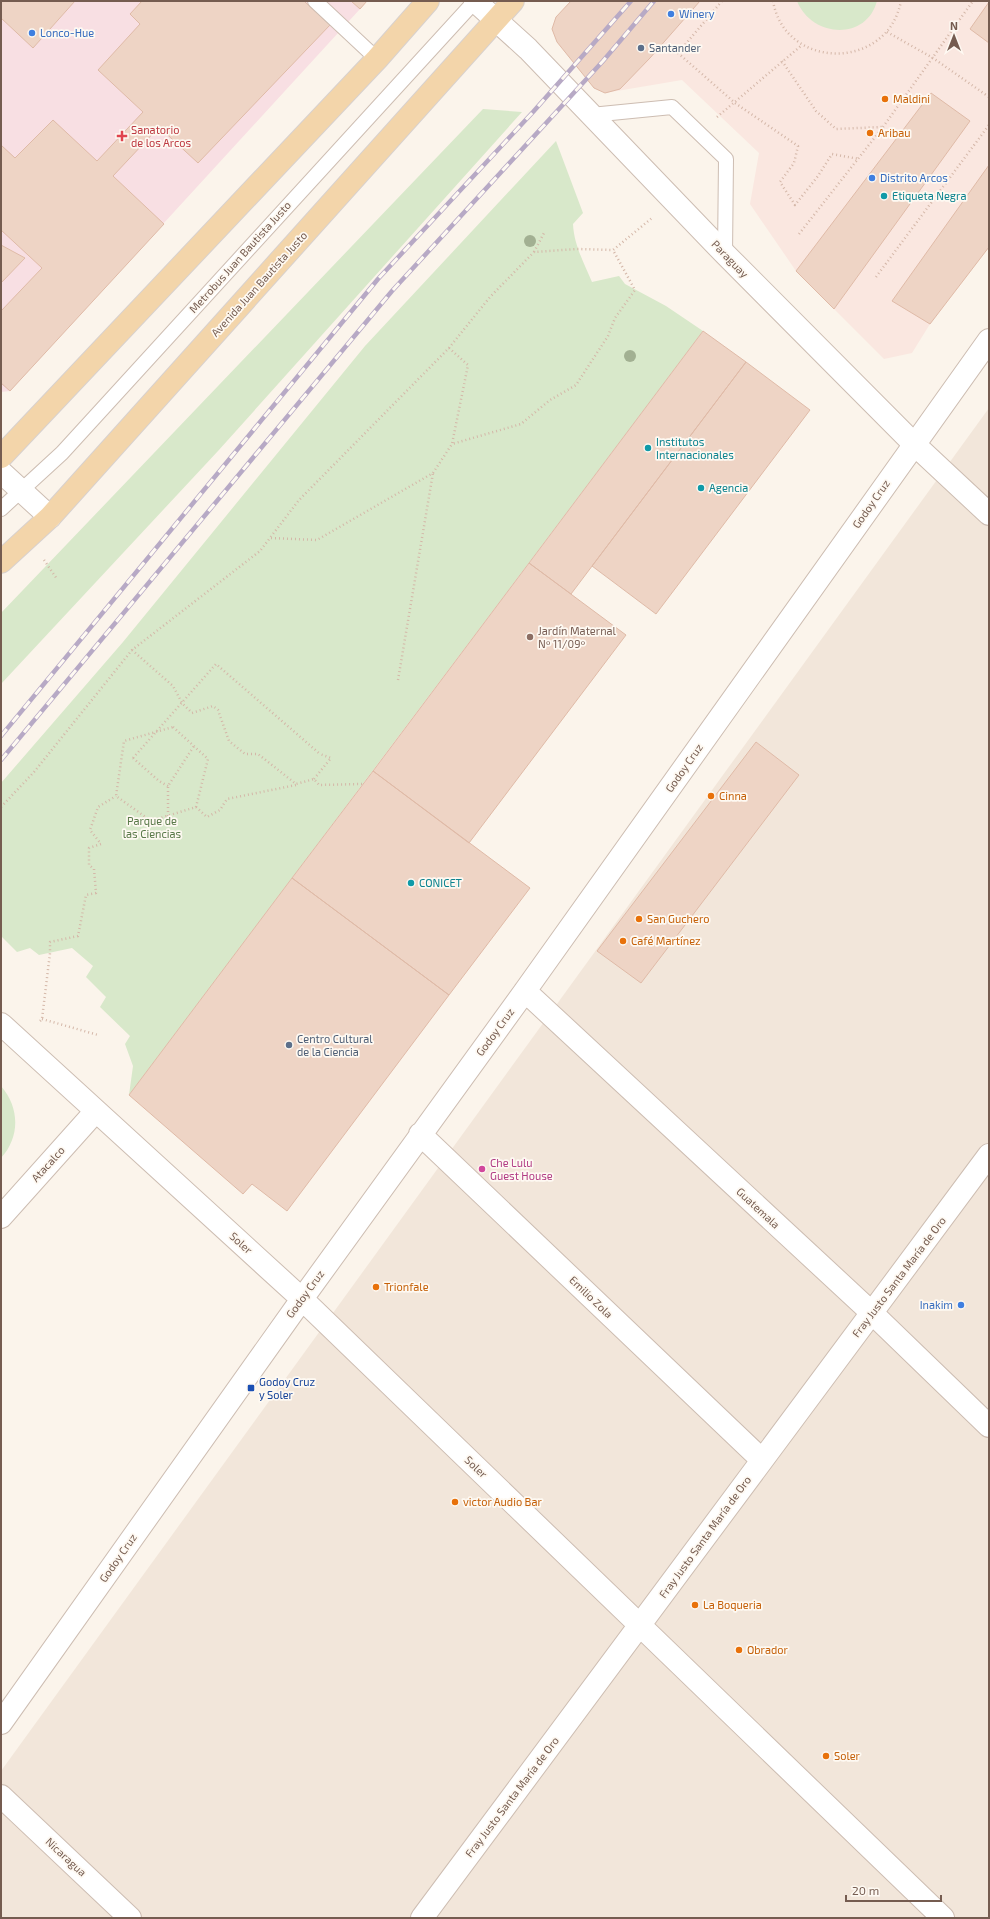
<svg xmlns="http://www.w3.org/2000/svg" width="990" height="1919" viewBox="0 0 990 1919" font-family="'Exo 2',sans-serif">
<rect width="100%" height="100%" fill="#fbf4eb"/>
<path fill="#f2e6da" d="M989,408V1918H1V1771Z"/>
<path fill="#fae7e0" d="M571,1H989V247L930,324L912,353L884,359L796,271L750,204L759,153L682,80L605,93L594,88L557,42L552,29L556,17Z"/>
<path fill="#f8dfe3" d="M75,1H351L360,9L10,391L1,392V283L25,258L1,245V18L33,48Z"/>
<path fill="#d8e8ca" d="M797,1H877C866,42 811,37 797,1Z
M483,109L522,112L218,451L1,684V613Z
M556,141L583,213L573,224C574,245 584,263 592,282L619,276L625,284L666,306L703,331L129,1095L133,1066L125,1044L130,1036L100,1007L106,997L86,977L93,966L72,948L39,955L30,948L17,952L1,936V783L123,642L365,346Z
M1,1086C20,1108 20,1137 1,1158Z"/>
<path fill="#eed4c5" stroke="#dfbaa7" d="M1,1H75L33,48L1,18Z
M142,1H304L330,25L198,163L159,127L113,176L164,224L10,391L1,383V311L42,268L1,230V145L15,158L53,120L97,161L143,112L98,70L140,24L130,14Z
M351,1H367L360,9Z
M700,1L650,58L620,89L605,93L594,88L557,42L552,29L556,17L571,1Z
M989,2V43L970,29Z
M931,93L970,121L834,309L796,271Z
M989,165V247L930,324L892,301Z
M1,245L25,258L1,283Z
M703,331L746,362L571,594L529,563Z
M746,362L810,410L656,614L592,566Z
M529,563L626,635L469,843L373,771Z
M756,742L799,775L641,983L597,951Z
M373,771L530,888L449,995L292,878Z
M292,878L449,995L287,1211L252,1184L243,1194L129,1095Z"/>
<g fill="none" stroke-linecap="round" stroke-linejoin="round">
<defs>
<path id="lane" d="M315,1L377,59
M591,115L672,107L726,159L725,254
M1,509L62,453L475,1"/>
<path id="street" d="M475,1L528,49L725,254L914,444L989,514
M1,472L50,517
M525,991L872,1313L989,1426
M1,1024L302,1299L943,1918
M420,1134L762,1460
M1,1217L95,1112
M1,1723L302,1299L525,991L989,340
M1,1796L130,1918
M422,1918L989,1155"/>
<path id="primary" d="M1,457L377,59L428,1
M1,562L50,517L513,1"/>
</defs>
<use href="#lane" stroke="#cdbdb2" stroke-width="16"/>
<use href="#street" stroke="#cdbdb2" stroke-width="24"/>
<use href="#primary" stroke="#d8d1ce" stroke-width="24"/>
<path stroke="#d4b7a8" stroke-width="2.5" stroke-dasharray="1 3" stroke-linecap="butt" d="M722,1L678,53L735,103L798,146L794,163L780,182L795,205L818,176L832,154L859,159
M773,1C785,71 888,71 901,1
M887,32L933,58L989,97
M782,61L816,111L836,129L882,127
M717,117L802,45
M799,234L883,127L973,1
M534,252L544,233
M876,277L989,125
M449,348L468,365L452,444L521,424L550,400L576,385L608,336L615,318L635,290L613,250
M271,538L317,540L433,473L452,444
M44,560L57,579
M132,650L173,686L182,703L192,713L213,706L218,710L229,741L245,754H258L296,784L314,779L319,785L362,784
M398,680L433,473
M173,727L208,759L196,807L151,821L116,796L124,741Z
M133,758L159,781L168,786
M314,779L331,758L320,754
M1,807L34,772L132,650L260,551L299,500L449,348L490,297L534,252L577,249L613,250L652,218
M196,807L207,817L220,810L227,799L296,785
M168,816V786L194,746
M42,1019L98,1035
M40,1021L42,1019L50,953V942L78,936L86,895L96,893L94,869L89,865V848L101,844L90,830L98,807L116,796"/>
<use href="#lane" stroke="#fff" stroke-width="14"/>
<use href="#street" stroke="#fff" stroke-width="22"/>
<use href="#primary" stroke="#f3d5aa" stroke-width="22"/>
<defs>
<path id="rail" d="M1,736L378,279L533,112L631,1
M1,760L392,291L603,61L654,1"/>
</defs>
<use href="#rail" stroke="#b7a9c5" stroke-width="4.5"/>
<use href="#rail" stroke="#fef9f2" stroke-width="3" stroke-dasharray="9" stroke-linecap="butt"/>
<path stroke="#d4b7a8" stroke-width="2.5" stroke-dasharray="1 3" stroke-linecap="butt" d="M133,758L216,664L320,754"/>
</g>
<g fill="#a2b092">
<circle cx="530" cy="241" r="6"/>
<circle cx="630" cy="356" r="6"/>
</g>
<g fill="#3f7fe0" stroke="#fef9f2" stroke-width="1.5">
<circle cx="671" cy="14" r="4"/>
<circle cx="32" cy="33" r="4"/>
<circle cx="872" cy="178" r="4"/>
<circle cx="961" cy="1305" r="4"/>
</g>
<g fill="#5c6f8a" stroke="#fef9f2" stroke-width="1.5">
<circle cx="641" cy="48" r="4"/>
<circle cx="289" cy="1045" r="4"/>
</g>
<g fill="#e8710a" stroke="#fef9f2" stroke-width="1.5">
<circle cx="885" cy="99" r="4"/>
<circle cx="870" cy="133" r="4"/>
<circle cx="711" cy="796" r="4"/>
<circle cx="639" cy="919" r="4"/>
<circle cx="623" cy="941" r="4"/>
<circle cx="376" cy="1287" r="4"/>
<circle cx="455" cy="1502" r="4"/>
<circle cx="695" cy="1605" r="4"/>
<circle cx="739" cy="1650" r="4"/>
<circle cx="826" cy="1756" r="4"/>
</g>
<path fill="#e0444e" stroke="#fef9f2" stroke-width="1.5" d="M120 130h4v4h4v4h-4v4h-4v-4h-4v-4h4z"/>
<g fill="#0f9aa8" stroke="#fef9f2" stroke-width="1.5">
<circle cx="884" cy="196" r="4"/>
<circle cx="648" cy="448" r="4"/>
<circle cx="701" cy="488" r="4"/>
<circle cx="411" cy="883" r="4"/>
</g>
<circle fill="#8d6e63" stroke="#fef9f2" stroke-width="1.5" cx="530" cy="637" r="4"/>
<circle fill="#d1479c" stroke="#fef9f2" stroke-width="1.5" cx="482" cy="1169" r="4"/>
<rect fill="#1a4fb4" stroke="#fef9f2" stroke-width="1.5" x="247" y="1384" width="8" height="8" rx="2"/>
<g text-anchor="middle" stroke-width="3.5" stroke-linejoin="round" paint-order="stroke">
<g font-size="11" fill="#366cbe" stroke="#fef9f2" text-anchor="start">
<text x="679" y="18">Winery</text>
<text x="40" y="37">Lonco-Hue</text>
<text x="880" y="182">Distrito Arcos</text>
<text x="953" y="1309" text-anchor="end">Inakim</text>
</g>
<g font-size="11" fill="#4e5e75" stroke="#fef9f2" text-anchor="start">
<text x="649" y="52">Santander</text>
<text x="297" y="1043">Centro Cultural<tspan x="297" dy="13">de la Ciencia</tspan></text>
</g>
<g font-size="11" fill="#c56008" stroke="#fef9f2" text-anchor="start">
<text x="893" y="103">Maldini</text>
<text x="878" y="137">Aribau</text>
<text x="719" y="800">Cinna</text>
<text x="647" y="923">San Guchero</text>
<text x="631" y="945">Café Martínez</text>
<text x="384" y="1291">Trionfale</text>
<text x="463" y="1506">victor Audio Bar</text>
<text x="703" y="1609">La Boqueria</text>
<text x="747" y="1654">Obrador</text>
<text x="834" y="1760">Soler</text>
</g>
<g font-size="11" fill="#be3a42" stroke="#fef9f2" text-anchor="start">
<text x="131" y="134">Sanatorio<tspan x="131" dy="13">de los Arcos</tspan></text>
</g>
<g font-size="11" fill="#0d838f" stroke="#fef9f2" text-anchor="start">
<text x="892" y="200">Etiqueta Negra</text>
<text x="656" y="446">Institutos<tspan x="656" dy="13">Internacionales</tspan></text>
<text x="709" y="492">Agencia</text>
<text x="419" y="887">CONICET</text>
</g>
<g font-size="11" fill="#755c50" stroke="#fef9f2">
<text transform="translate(240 257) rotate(-48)" y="4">Metrobus Juan Bautista Justo</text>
<text transform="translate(730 259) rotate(46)" y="4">Paraguay</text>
<text transform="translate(259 284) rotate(-48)" y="4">Avenida Juan Bautista Justo</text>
<text transform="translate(871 504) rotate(-55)" y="4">Godoy Cruz</text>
<text transform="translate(684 768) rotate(-55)" y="4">Godoy Cruz</text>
<text transform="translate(495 1032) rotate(-54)" y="4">Godoy Cruz</text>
<text transform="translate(48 1164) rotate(-48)" y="4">Atacalco</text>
<text transform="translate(758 1208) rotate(43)" y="4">Guatemala</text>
<text transform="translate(241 1243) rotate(42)" y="4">Soler</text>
<text transform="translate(899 1277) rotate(-53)" y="4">Fray Justo Santa María de Oro</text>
<text transform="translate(305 1294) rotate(-54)" y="4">Godoy Cruz</text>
<text transform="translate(591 1297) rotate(44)" y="4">Emilio Zola</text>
<text transform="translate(476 1467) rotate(44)" y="4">Soler</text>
<text transform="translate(705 1537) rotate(-54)" y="4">Fray Justo Santa María de Oro</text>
<text transform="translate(118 1558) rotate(-55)" y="4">Godoy Cruz</text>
<text transform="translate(512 1797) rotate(-53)" y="4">Fray Justo Santa María de Oro</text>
<text transform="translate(66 1857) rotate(43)" y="4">Nicaragua</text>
</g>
<g font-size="11" fill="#785e54" stroke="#fef9f2" text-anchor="start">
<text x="538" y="635">Jardín Maternal<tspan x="538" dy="13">Nº 11/09º</tspan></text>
</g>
<g font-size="11" fill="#597949" stroke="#fef9f2">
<text x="152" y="825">Parque de<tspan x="152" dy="13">las Ciencias</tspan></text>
</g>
<g font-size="11" fill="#b23c85" stroke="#fef9f2" text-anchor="start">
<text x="490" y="1167">Che Lulu<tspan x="490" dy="13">Guest House</tspan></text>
</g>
<g font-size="11" fill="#164399" stroke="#fef9f2" text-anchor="start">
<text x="259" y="1386">Godoy Cruz<tspan x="259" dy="13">y Soler</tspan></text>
</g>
</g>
<rect width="990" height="1919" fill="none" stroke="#755c50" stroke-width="4"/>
<g transform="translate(954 36)" stroke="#fef9f2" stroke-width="3" paint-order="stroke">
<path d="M0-3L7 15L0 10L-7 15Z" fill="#755c50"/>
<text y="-6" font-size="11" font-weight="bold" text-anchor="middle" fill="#755c50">N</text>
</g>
<path d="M846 1895v6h95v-6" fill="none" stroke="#755c50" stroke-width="2"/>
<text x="852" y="1895" font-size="12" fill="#755c50" stroke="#fef9f2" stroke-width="3" paint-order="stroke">20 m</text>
</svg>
